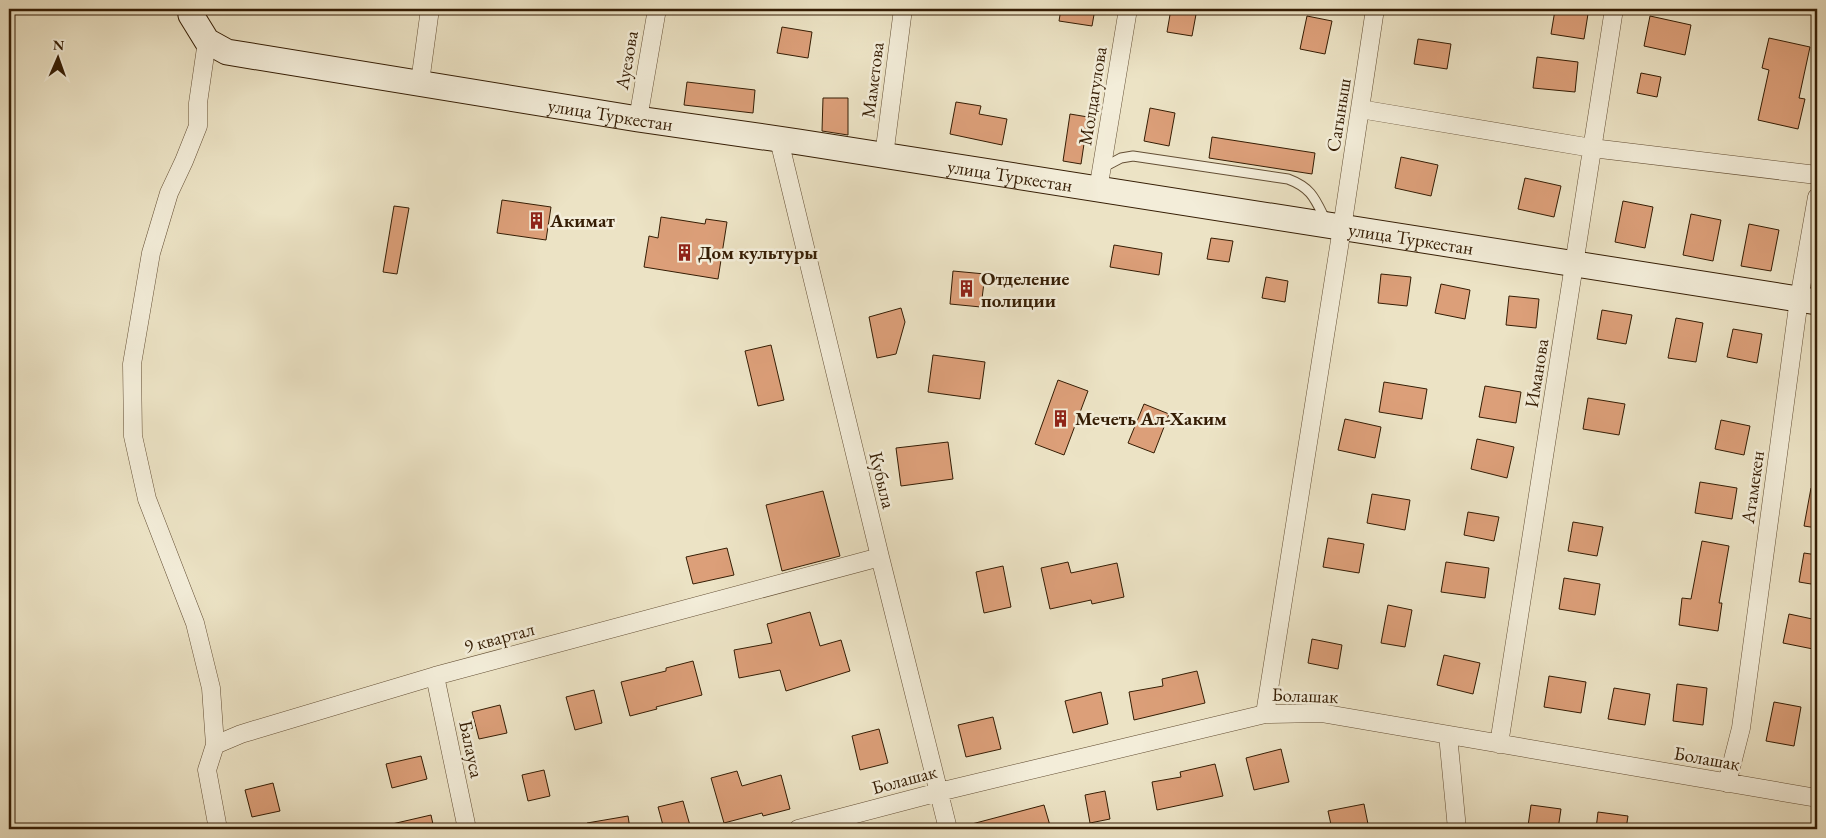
<svg xmlns="http://www.w3.org/2000/svg" width="1826" height="838" viewBox="0 0 1826 838" font-family="'EB Garamond',serif">
<rect width="100%" height="100%" fill="#ece3c5"/>
<filter id="stains"><feTurbulence type="fractalNoise" baseFrequency=".004" numOctaves="4"/><feColorMatrix values="0 0 0 0 .2 0 0 0 0 .09 0 0 0 0 .02 0 0 0 .5 -.17"/></filter>
<radialGradient id="worn" r=".72"><stop offset=".6" stop-color="#630" stop-opacity="0"/><stop offset="1" stop-color="#630" stop-opacity=".3"/></radialGradient>
<path fill="#dc9f79" stroke="#351d04" d="M1061,9H1095L1092,26L1059,21Z
M1171,9H1197L1192,36L1167,32Z
M1555,10L1588,14L1584,39L1551,34Z
M1307,16L1332,21L1325,54L1300,49Z
M1650,16L1691,25L1685,55L1644,46Z
M782,27L812,32L808,58L777,53Z
M1769,38L1810,47L1799,98L1805,99L1798,129L1758,120L1769,70L1762,68Z
M1418,39L1451,44L1447,69L1414,64Z
M1537,57L1578,62L1575,92L1533,88Z
M1641,73L1661,77L1657,97L1637,93Z
M687,82L755,90L753,113L684,105Z
M823,98H848V135L822,131Z
M956,102L981,106L979,114L1007,119L1002,145L950,134Z
M1150,108L1175,113L1169,146L1144,141Z
M1070,114L1088,117L1081,164L1063,161Z
M1212,137L1315,153L1312,174L1209,158Z
M1401,157L1438,165L1431,196L1395,188Z
M1525,178L1561,186L1554,217L1518,209Z
M502,200L551,207L546,240L497,233Z
M1623,201L1653,207L1645,248L1615,242Z
M394,206L409,208L397,274L383,272Z
M1691,214L1721,220L1713,261L1683,255Z
M661,217L705,224L706,219L727,222L718,279L644,267L649,236L658,238Z
M1749,224L1779,230L1771,271L1741,266Z
M1211,238L1233,241L1229,262L1207,259Z
M1114,245L1162,253L1159,275L1110,267Z
M953,271L985,274L981,307L950,304Z
M1381,274L1411,277L1407,306L1378,303Z
M1266,277L1288,281L1285,302L1262,298Z
M1441,284L1470,290L1465,319L1435,313Z
M1509,296L1539,299L1536,328L1506,325Z
M901,308L905,322L896,354L877,358L869,317Z
M1602,310L1632,315L1626,344L1597,339Z
M1676,318L1703,323L1696,362L1668,358Z
M1733,329L1762,334L1757,363L1727,357Z
M771,345L784,400L758,406L745,351Z
M933,355L985,362L980,399L928,392Z
M1058,380L1088,391L1064,455L1035,444Z
M1384,382L1427,389L1422,419L1379,412Z
M1485,386L1521,392L1516,423L1479,417Z
M1588,398L1625,404L1619,435L1583,429Z
M1144,404L1169,414L1154,453L1128,443Z
M1345,419L1381,427L1375,458L1338,450Z
M1721,420L1750,426L1744,455L1715,449Z
M1477,439L1514,447L1507,478L1471,469Z
M948,442L953,479L901,486L896,448Z
M1700,482L1737,488L1732,519L1695,513Z
M1811,488H1817V528L1804,526Z
M823,491L840,556L782,571L766,505Z
M1372,494L1410,500L1405,530L1367,523Z
M1468,512L1499,517L1494,541L1464,535Z
M1573,522L1603,527L1597,556L1568,551Z
M1328,538L1364,544L1359,573L1323,567Z
M1702,541L1729,546L1719,603H1722L1718,631L1679,625L1682,598L1691,599Z
M727,548L734,575L693,584L686,557Z
M1804,553L1817,555V585L1799,582Z
M1068,562L1071,573L1117,563L1124,597L1092,604L1091,600L1050,609L1041,568Z
M1446,562L1489,568L1485,598L1441,592Z
M1003,566L1011,607L984,613L976,572Z
M1564,578L1600,584L1595,615L1559,609Z
M1388,605L1412,610L1405,647L1381,643Z
M810,612L820,646L841,640L850,671L786,691L780,670L739,678L734,650L772,643L767,624Z
M1789,614L1817,620L1813,649L1783,643Z
M1312,639L1342,645L1338,669L1308,663Z
M1444,655L1480,663L1473,694L1437,685Z
M693,661L702,695L656,707L657,709L630,716L621,682L666,671V668Z
M1197,671L1205,703L1134,720L1129,692L1163,686L1162,679Z
M1549,676L1586,682L1581,713L1544,707Z
M1677,684L1707,688L1703,725L1673,721Z
M1614,688L1650,694L1645,725L1608,719Z
M594,690L602,723L575,730L566,697Z
M1101,692L1108,724L1073,733L1065,701Z
M1774,702L1801,707L1794,746L1766,741Z
M500,705L507,733L479,739L472,712Z
M993,717L1001,749L966,757L958,725Z
M879,729L888,763L860,770L852,736Z
M1281,749L1289,782L1254,790L1246,758Z
M421,756L427,779L392,788L386,764Z
M1215,764L1223,796L1157,810L1152,782L1181,777L1180,772Z
M544,770L550,796L528,801L522,775Z
M737,771L742,786L781,775L790,809L763,816L762,813L724,823L711,778Z
M273,783L280,811L252,817L245,790Z
M1105,791L1110,819L1090,823L1085,795Z
M683,801L691,829H664L658,807Z
M1364,804L1369,829H1332L1328,811Z
M1044,805L1051,829H968V825Z
M1531,805L1561,809L1558,829L1528,826Z
M1598,812L1628,816L1626,829H1596Z
M431,815L434,829H392V824Z
M628,816L630,829H588L587,823Z"/>
<g fill="none" stroke-linecap="round" stroke-linejoin="round">
<defs>
<path id="lane" d="M1102,168L1121,158L1133,156L1288,179C1312,188 1315,199 1326,221"/>
<path id="street" d="M207,41L198,103V126L184,161L169,193L151,253L132,364L133,436L147,499L195,623L211,688L215,745
M420,82L430,9
M1360,109L1592,148L1817,175
M638,119L657,9
M779,140L880,557L948,829
M884,156L903,9
M1098,190L1128,9
M435,676L467,829
M1265,714L1342,228L1375,9
M1448,735L1457,829
M1499,744L1614,9
M1727,783L1741,728L1799,299L1817,197
M218,829L207,770L215,745L241,734L435,676L880,557
M798,829L939,792L1265,714L1321,713L1817,798"/>
<g id="secondary">
<path id="s1" d="M190,9L191,15L207,41L227,52L638,119L799,142L1817,302"/>
</g>
</defs>
<use href="#lane" stroke="#634e34" stroke-width="11"/>
<use href="#street" stroke="#634e34" stroke-width="19"/>
<use href="#secondary" stroke="#351d04" stroke-width="27"/>
<use href="#lane" stroke="#f3edd9" stroke-width="9"/>
<use href="#street" stroke="#f3edd9" stroke-width="18"/>
<use href="#secondary" stroke="#f3edd9" stroke-width="25"/>
</g>
<defs>
<symbol id="building-bare" viewBox="-9 -9 18 18"><path d="M-4-6H4V6H1V3H-1V6H-4ZM-2.5-4.3h1.7v1.8h-1.7ZM.8-4.3h1.7v1.8H.8ZM-2.5-1h1.7V.8h-1.7ZM.8-1h1.7V.8H.8Z" fill="#8f2418" stroke="#f3edd9" stroke-width="2.5" paint-order="stroke"/></symbol>
</defs>
<g fill-rule="evenodd">
<use href="#building-bare" x="524" y="208" width="25" height="25"/>
<use href="#building-bare" x="672" y="240" width="25" height="25"/>
<use href="#building-bare" x="954" y="276" width="25" height="25"/>
<use href="#building-bare" x="1048" y="406" width="25" height="25"/>
</g>
<g text-anchor="middle" stroke-width="5" stroke-linejoin="round" paint-order="stroke">
<g font-size="19" fill="#351d04" stroke="#f3edd9">
<text transform="translate(626 60) rotate(-80)" y="7">Ауезова</text>
<text transform="translate(872 80) rotate(-83)" y="7">Маметова</text>
<text transform="translate(1092 96) rotate(-81)" y="7">Молдагулова</text>
<text dy="7" stroke="none"><textPath href="#s1" startOffset="448">улица Туркестан</textPath></text>
<text transform="translate(1338 115) rotate(-81)" y="7">Сагыныш</text>
<text dy="7" stroke="none"><textPath href="#s1" startOffset="852">улица Туркестан</textPath></text>
<text dy="7" stroke="none"><textPath href="#s1" startOffset="1258">улица Туркестан</textPath></text>
<text transform="translate(1536 373) rotate(-81)" y="7">Иманова</text>
<text transform="translate(883 480) rotate(76)" y="7">Кубыла</text>
<text transform="translate(1752 487) rotate(-82)" y="7">Атамекен</text>
<text transform="translate(499 637) rotate(-15)" y="7">9 квартал</text>
<text transform="translate(1305 695) rotate(2)" y="7">Болашак</text>
<text transform="translate(472 749) rotate(78)" y="7">Балауса</text>
<text transform="translate(1707 758) rotate(10)" y="7">Болашак</text>
<text transform="translate(904 779) rotate(-15)" y="7">Болашак</text>
</g>
<g font-size="19" font-weight="bold" fill="#351d04" stroke="#f3edd9" text-anchor="start">
<text x="550" y="227">Акимат</text>
<text x="698" y="259">Дом культуры</text>
<text x="981" y="285">Отделение<tspan x="981" dy="22">полиции</tspan></text>
<text x="1075" y="425">Мечеть Ал-Хаким</text>
</g>
</g>
<rect width="1826" height="838" fill="none" stroke="#ece3c5" stroke-width="30"/>
<rect x="10" y="10" width="1806" height="818" fill="none" stroke="#351d04" stroke-width="2.5"/>
<rect x="15" y="15" width="1796" height="808" fill="none" stroke="#351d04"/>
<g transform="translate(58 58) rotate(2)" stroke="#f3edd9" stroke-width="4" paint-order="stroke">
<path d="M0-4L9 19L0 12L-9 19Z" fill="#351d04"/>
<text y="-8" font-size="14" font-weight="bold" text-anchor="middle" fill="#351d04">N</text>
</g>
<rect width="100%" height="100%" filter="url(#stains)"/>
<rect width="100%" height="100%" fill="url(#worn)"/>
</svg>
